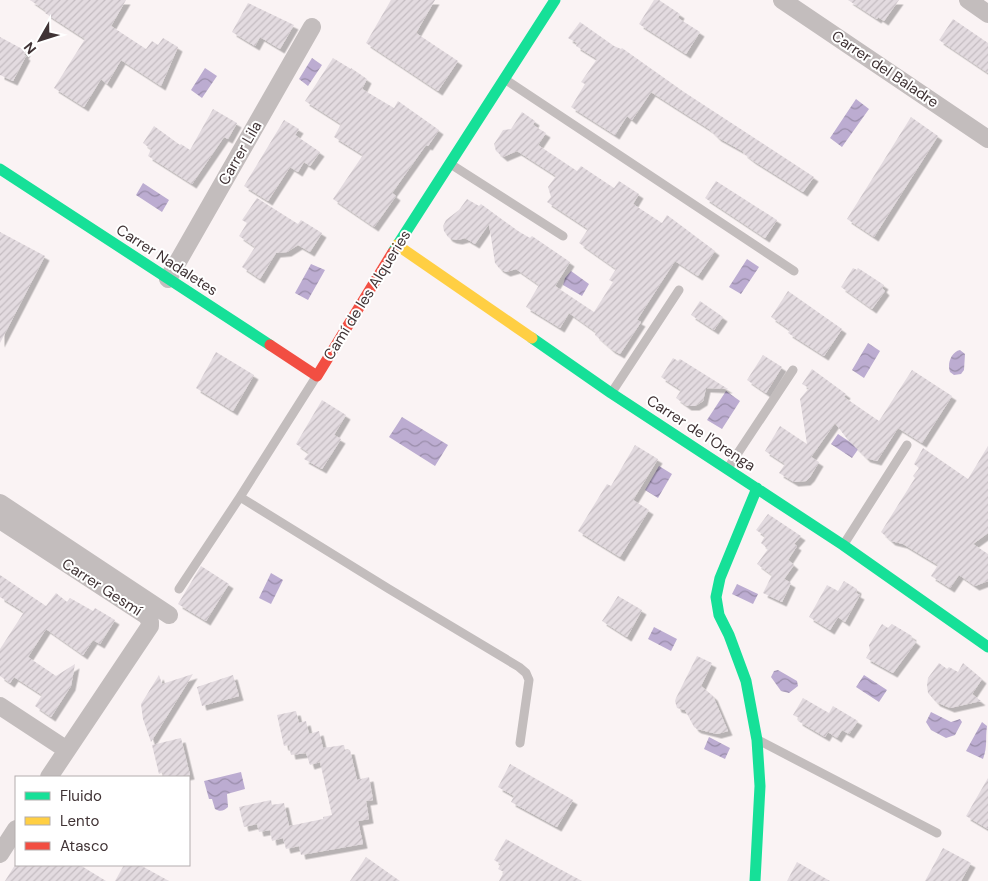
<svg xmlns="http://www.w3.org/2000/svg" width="988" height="881" viewBox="0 0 988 881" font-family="'DM Sans',sans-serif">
<defs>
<pattern id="water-waves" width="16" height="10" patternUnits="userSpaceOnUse" patternTransform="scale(1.25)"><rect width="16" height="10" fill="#bcacd1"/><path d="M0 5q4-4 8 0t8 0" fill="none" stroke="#9a8daa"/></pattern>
<pattern id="building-hatch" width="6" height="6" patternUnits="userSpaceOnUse" patternTransform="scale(1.25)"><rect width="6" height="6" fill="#e3dbe0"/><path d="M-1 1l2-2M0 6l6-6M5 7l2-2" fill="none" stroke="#c4bcc1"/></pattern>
<filter id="shadow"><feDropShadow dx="4.5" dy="4.5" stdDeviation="0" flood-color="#0004"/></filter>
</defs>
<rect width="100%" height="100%" fill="#faf3f4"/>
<path fill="url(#water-waves)" d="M312,58L322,65L308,86L299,79Z
M205,68L217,76L202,98L191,90Z
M856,99L869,109L842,147L830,138Z
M143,183L169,200L162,212L136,195Z
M747,259L759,267L741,294L729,287Z
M311,264L325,270L308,300L295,293Z
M571,271L589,284L582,296L563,285L565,278Z
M868,343L880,351L864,378L852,370Z
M960,350L965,354L964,370L961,374L954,375L950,372C947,364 951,352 960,350Z
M726,391L740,401L722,429L707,420Z
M402,417L448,445L435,466L389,437Z
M838,434L859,448L852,458L831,444Z
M659,466L672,474L658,498L645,490Z
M271,573L283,580L271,604L259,598Z
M737,584L758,594L753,604L732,594Z
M654,627L677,639L671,651L648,639Z
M778,670L797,681L798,686L789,693L781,691L771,677L774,671Z
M864,675L887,690L879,702L856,687Z
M931,712L951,722L960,719L962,722L955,735L946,738L931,730L926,722Z
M982,722L987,726C985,740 988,745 983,759L966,751Z
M709,737L730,748L725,759L704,749Z
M241,772L245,789L227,794L228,807C224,811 220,812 215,809L212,799H209L204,781Z"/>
<path fill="url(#building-hatch)" filter="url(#shadow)" d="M30,0H126L111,26L146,49L152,41L158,45L163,38L178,47L161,86L121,60L107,84L101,79L84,107L54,88L85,39L45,13L46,11Z
M391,0H435L416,33L458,61L438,91L366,43Z
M654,0H659L680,14L678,18L700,32L686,54L639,24Z
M848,0H899L884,21L878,17L877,19Z
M248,3L294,25L280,49L260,37L255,46L232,32Z
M953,19L988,43V73L939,40Z
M580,22L614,46L621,49L622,48L684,92L814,177L803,192L752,160L743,153L744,152L717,137L709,129L651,92L632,120L627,116L615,135L571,107L585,84L581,82L597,59L576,46L577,43L568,38Z
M0,37L26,51L24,55L26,56L13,81L0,75Z
M333,58L351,69V68L367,79L362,89L394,108L398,101L439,130L428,146L426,145L392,193L396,196L374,227L333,199L363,155L334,137L341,124L305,101Z
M213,109L237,123L228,139L224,137L192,184L148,156L151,149L143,143L154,126L180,145L181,144L190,150Z
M522,112L535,121L533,125L546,133L538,145L577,171L581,166L614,188L619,181L639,194L633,204L662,223L667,215L715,251L698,276L675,261L637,320L641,322L620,354L611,349L595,335L596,332L569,313L560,328L526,307L539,285L516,269L506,272L499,268L495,263L489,224L475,244L465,238L458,240L452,239L448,237L444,231L443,226L446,220L459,210L467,199L479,206L481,204L518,231L530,238L532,236L570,262L555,286L594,312L613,282L609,280L616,269L579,243L588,229L547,202L551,197L548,187L556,176L517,151L503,157L496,151L494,144L498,138L503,130L511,129Z
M911,117L938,136L874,237L847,219Z
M284,120L299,129L295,135L320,152L310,166L304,162L298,172L290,167L268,201L244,186Z
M716,181L777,220L765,238L705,198Z
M257,198L298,224L301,220L322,233L310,252L298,245L287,252L276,253L260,279L242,267L255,247L239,236L247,223L242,220Z
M0,232L45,256L0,343Z
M853,268L857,270L858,268L884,285L882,288L885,291L872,309L841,287Z
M788,291L842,329L824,356L788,333L790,330L771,317Z
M700,301L723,317L714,330L691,315Z
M216,352L254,375L233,411L196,388Z
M763,355L782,367L766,393L747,380Z
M673,358L678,361L680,359L728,389L706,388L703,401L695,406H687L676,398L681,390L661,377Z
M812,369L846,394L844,397L879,421L912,370L952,396L922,443L898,428L877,461L866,458L848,440L835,423L811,457L819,462L810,477L806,481L794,482L779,473L785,464L765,451L780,426L807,444L800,399L809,388L802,384Z
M322,400L346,415L334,435L341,439L322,469L304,459L309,453L296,444Z
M635,445L658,459L633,500L649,510L620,557L578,531L607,484L611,486Z
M988,446V533L973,544L988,554V581L975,586L959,575L950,588L931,576L938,565L903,544L891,541L881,532L915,478L913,476L919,468L914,464L923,448L968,479Z
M768,514L801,536L794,544L797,546L788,560L794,565L784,579L791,583L782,602L763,593L772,575L757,564L768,549L761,543L765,536L756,530Z
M201,566L229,584L206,621L178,604Z
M0,575L46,606L56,593L67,602L70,598L93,611L95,608L115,620L100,644L93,640L83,655L46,629L28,657L56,676L75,664L71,686L51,717L35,706L42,695L14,677L10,683L0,676V649L24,612L0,597Z
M844,581L857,589L856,593L860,595L845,622L838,617L830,630L809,617L827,585L838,591Z
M618,596L642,610L627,637L602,621Z
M882,624L888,628L892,624L912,636L911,638L916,642L893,673L866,658L870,651L869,645Z
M697,656L712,663L701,686L713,696L728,731L717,734L697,729L694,727L685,710L677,708L675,701L676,698Z
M939,663L947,669L949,667L958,672L963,663L982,679L972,694L981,701L950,708L936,702L928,693L927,685L928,678Z
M193,674L151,742L143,719L141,704L159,675L162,684Z
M233,675L239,696L202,706L197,687Z
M803,698L829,713L833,706L858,721L849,734L842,730L837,738L828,732L825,737L798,721L799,718L793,715Z
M296,711L299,723L306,721L309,734L319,731L323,748L344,745L345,750H350L357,780L369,777L373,800L366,801L369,819L358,821L363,844L301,855L299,846L286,849L283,838L272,841L270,830L259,832L257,824L244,827L239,807L271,800L272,805L284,803L289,826L323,819V817L332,815L320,762L310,765L306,753L291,755L289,745L284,746L277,715Z
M181,738L190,775L180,777H164L163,772L159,774L152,745Z
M510,764L573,800L557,827L511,802L514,796L498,787Z
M988,778V829L966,816Z
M506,839L545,861L582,881H499L504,872L498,869L501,864L494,860Z
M943,848L971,863L961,881H925Z
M366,857L400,881H350Z
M797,862L830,881H787Z
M15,865H80L106,881H5Z
M124,865H140L169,881H115Z"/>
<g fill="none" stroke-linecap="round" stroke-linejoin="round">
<path stroke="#c3bdbd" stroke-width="9" d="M506,80L794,271
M452,165L563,236
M612,392L679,290
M728,468L793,370
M240,497L389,589L519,667L526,673L529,680L520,743
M844,544L907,445
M179,589L240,497L316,377
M760,741L937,833"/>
<path stroke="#c3bdbd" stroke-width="18" d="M782,0L988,139
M968,0L988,14
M168,279L312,27
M0,503L169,615
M0,520L147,616L150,622V626L49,777
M0,706L67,750
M0,854L16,829"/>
<path stroke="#16e098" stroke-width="11" d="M0,169L270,345
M393,252L555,0
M532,338L611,393L843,545L988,647
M755,881L760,786L757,740L746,681L729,635L719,615L716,597L720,578L757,488"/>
<path stroke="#ffcf43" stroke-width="11" d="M397,245L532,338"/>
<path stroke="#f24e42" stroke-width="11" d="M270,345L317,376L393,252"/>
</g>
<g text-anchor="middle" stroke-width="4" stroke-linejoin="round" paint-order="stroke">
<g font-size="15" fill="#403335" stroke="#fff">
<text transform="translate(885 69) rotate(34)" y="5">Carrer del Baladre</text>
<text transform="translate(240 153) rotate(-60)" y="5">Carrer Lila</text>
<text transform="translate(167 260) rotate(33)" y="5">Carrer Nadaletes</text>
<text transform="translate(367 295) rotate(-58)" y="5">Camí de les Alqueries</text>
<text transform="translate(701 433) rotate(33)" y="5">Carrer de l'Orenga</text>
<text transform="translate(102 587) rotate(33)" y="5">Carrer Gesmí</text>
</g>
</g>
<rect x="15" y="776" width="175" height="90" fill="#ffffff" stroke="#b3adae"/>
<rect x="25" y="792" width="25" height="8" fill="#16e098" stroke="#b3adae"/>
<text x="60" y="801" font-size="15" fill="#403335">Fluido</text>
<rect x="25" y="817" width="25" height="8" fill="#ffcf43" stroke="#b3adae"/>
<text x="60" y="826" font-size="15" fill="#403335">Lento</text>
<rect x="25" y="842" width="25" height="8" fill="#f24e42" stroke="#b3adae"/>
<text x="60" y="851" font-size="15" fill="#403335">Atasco</text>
<g transform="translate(40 40) rotate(231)" stroke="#ffffff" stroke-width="4" paint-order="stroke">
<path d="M0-4L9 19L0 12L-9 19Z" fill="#403335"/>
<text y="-8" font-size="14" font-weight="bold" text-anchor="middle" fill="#403335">N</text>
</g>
</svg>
